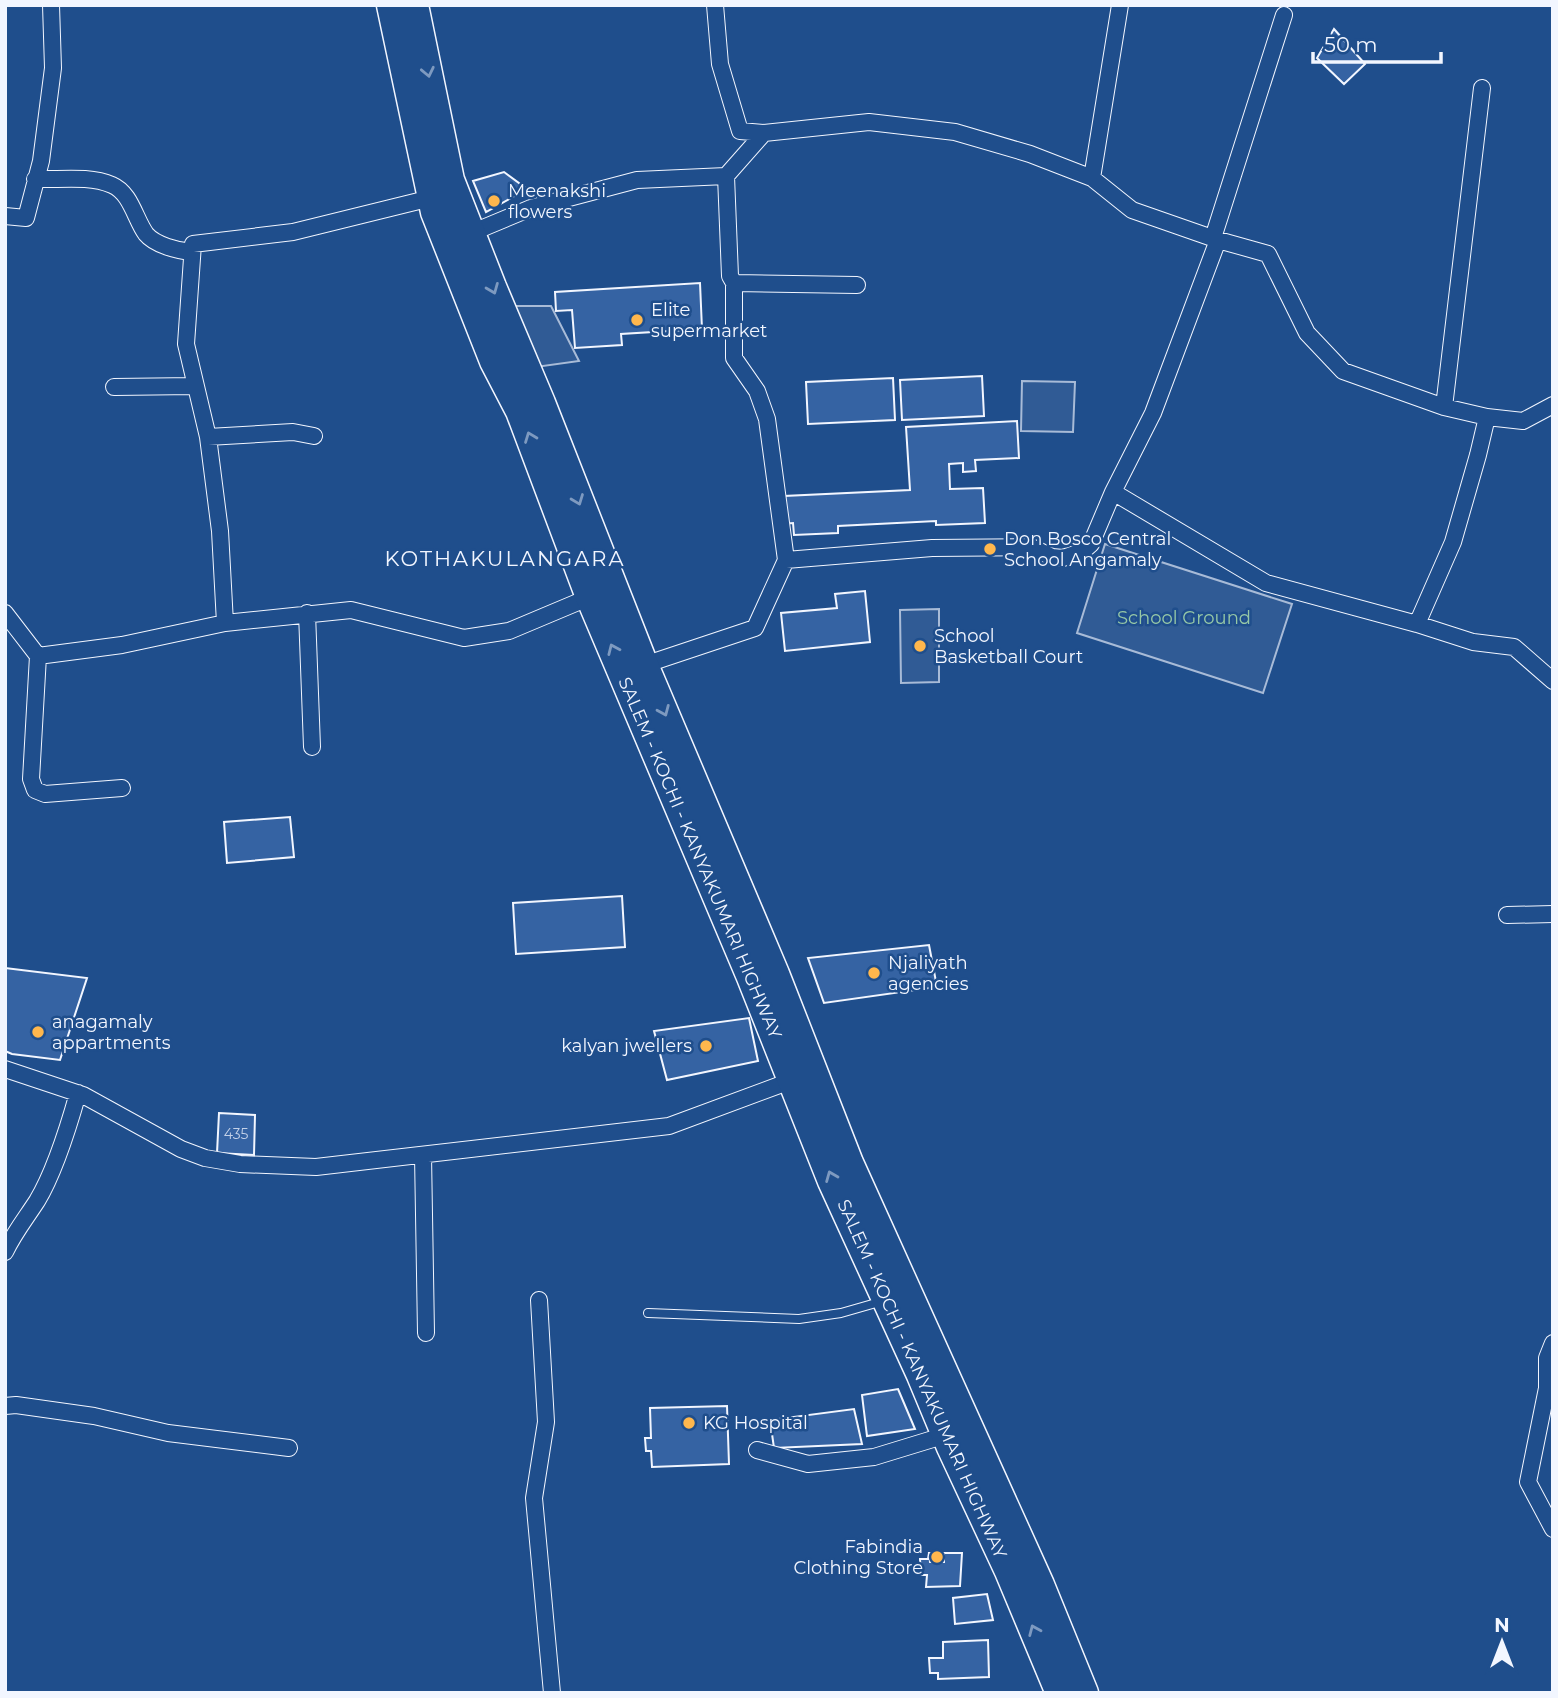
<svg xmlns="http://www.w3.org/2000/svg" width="1558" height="1698" viewBox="0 0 1558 1698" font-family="Montserrat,sans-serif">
<rect width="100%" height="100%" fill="#1f4e8c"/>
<path fill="#305b95" stroke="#a8bbd7" stroke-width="2" d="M513,306H551L579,361L536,367Z
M1022,381L1075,382L1073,432L1021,431Z
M1105,544L1292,604L1263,693L1077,633Z
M939,609V682L901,683L900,610Z"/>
<path fill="#3563a3" stroke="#f2f6ff" stroke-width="2" d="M1334,29L1365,64L1344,84L1317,58Z
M504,172L527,189L486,212L473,181Z
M700,283L702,329L621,334L622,345L575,348L572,310L556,311L555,292Z
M982,376L984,416L902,420L900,380Z
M893,378L895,420L808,424L806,382Z
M1017,421L1019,458L975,460L976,471L963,472V463L949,464L950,489L983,488L985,523L936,525V521L838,526V533L794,535L793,523L779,524L784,496L910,490L906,427Z
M865,591L870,642L785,651L781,613L837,608L835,594Z
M290,817L294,857L227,863L224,822Z
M622,896L625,947L516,954L513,903Z
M929,945L937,987L824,1003L808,958Z
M5,968L87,978L60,1060L12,1054L5,1051Z
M749,1018L758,1061L667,1080L654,1031Z
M219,1113L255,1115L254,1155L217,1153Z
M898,1389L915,1429L867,1436L862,1395Z
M727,1406L729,1464L652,1467L651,1451H646L645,1438H651L650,1408Z
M854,1409L862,1444L774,1448L770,1420Z
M929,1553H962L960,1586L926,1587L927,1575H921L920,1559H928Z
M929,1553H944V1562H930Z
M987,1594L993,1620L955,1624L953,1598Z
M988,1640L989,1677L938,1679V1673H930L929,1658H943V1642Z"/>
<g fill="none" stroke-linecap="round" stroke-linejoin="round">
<defs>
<path id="lane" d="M648,1313L799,1319L841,1313L883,1301"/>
<path id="street" d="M715,5L720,64L740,131L764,133
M726,176L730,276L734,283V358L757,391L767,419L786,560
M1092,178L1120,5
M35,179C59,180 89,175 112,185C131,193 135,219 146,234C155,245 178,251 192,252
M5,216L26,218L41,161L53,68L51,5
M471,233L531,208L637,180L726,176L764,133L869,122L955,132L1030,154L1092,178L1132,210L1218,240L1268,254L1307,333L1343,371L1444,407L1487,417L1478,455L1453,542L1417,624
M1213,238L1284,15
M734,283L857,285
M114,387L194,386
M1444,407L1482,88
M1487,417L1523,421L1553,405
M208,437L293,432L314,436
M1113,492L1266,583L1417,624L1473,642L1514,647L1553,681
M5,613L38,656L122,645L225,623L351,610L464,638L509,631L590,597
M307,613L312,747
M225,623L220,531L208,437L186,344L193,244L293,232L431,198
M38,656L31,779L35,790L45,794L122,788
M644,665L755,628L786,560L932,548L1031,547L1052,557L1063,558L1083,551L1091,544L1113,492L1153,413L1218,240
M1507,915L1553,914
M5,1069L83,1095L181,1149L205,1158L240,1164L316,1167L669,1126L793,1080
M423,1155L426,1333
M5,1252C14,1233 26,1218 37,1201C54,1173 69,1125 78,1093
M539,1300L546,1422L534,1498L552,1693
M1553,1343L1547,1358V1388L1528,1482L1553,1529
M5,1406L16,1405L94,1416L168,1433L289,1448
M757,1450L808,1464L874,1457L946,1435"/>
<path id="highway" d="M391,5L435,212L494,361L520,411L590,597L751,977L832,1181L921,1375L951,1447L1009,1571L1060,1693
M414,5L450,180L492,287L541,403L644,665L775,974L849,1163L1040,1585L1084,1693"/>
</defs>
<use href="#lane" stroke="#f2f6ff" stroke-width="10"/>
<use href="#street" stroke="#f2f6ff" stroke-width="18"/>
<use href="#highway" stroke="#f2f6ff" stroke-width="31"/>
<use href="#lane" stroke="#1f4e8c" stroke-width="8"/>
<use href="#street" stroke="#1f4e8c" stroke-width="16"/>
<use href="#highway" stroke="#1f4e8c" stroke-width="28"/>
</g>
<defs><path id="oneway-chevron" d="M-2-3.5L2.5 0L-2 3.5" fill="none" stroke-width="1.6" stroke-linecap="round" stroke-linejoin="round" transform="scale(1.75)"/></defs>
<g stroke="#7e9ac0">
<use href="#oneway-chevron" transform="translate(428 72) rotate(78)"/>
<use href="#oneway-chevron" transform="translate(493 289) rotate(68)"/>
<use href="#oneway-chevron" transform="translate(530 437) rotate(-111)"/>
<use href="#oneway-chevron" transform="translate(578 500) rotate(69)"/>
<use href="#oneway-chevron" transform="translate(613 649) rotate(-114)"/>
<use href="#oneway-chevron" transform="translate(664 711) rotate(67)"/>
<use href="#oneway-chevron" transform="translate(831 1176) rotate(-112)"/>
<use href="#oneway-chevron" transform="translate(1034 1630) rotate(-113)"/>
</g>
<g fill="#ffb74d" stroke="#1f4e8c" stroke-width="2.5">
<circle cx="494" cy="201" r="7"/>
<circle cx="637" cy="320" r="7"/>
<circle cx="990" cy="549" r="7"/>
<circle cx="920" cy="646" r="7"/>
<circle cx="874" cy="973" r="7"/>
<circle cx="38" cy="1032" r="7"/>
<circle cx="706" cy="1046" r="7"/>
<circle cx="689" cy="1423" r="7"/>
<circle cx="937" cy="1557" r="7"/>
</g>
<g text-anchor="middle" stroke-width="5" stroke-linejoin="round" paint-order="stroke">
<g font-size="14" fill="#c3d1e8">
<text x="236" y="1139">435</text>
</g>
<g font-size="18" fill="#f2f6ff" stroke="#1f4e8c" text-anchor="start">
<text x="508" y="197">Meenakshi<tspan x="508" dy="21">flowers</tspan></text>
<text x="651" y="316">Elite<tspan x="651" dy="21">supermarket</tspan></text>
<text x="1004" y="545">Don Bosco Central<tspan x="1004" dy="21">School Angamaly</tspan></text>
<text x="934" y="642">School<tspan x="934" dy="21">Basketball Court</tspan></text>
<text x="888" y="969">Njaliyath<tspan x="888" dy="21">agencies</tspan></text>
<text x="52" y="1028">anagamaly<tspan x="52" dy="21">appartments</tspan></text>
<text x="692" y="1052" text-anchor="end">kalyan jwellers</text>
<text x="703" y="1429">KG Hospital</text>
<text x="923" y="1553" text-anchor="end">Fabindia<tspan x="923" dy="21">Clothing Store</tspan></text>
</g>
<g font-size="18" fill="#97c8a6" stroke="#1f4e8c">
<text x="1184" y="624">School Ground</text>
</g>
<g font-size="18" fill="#f2f6ff" stroke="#1f4e8c">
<text transform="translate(700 858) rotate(67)" y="6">SALEM - KOCHI - KANYAKUMARI HIGHWAY</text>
<text transform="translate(922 1379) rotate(66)" y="6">SALEM - KOCHI - KANYAKUMARI HIGHWAY</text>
</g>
<g font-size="21" letter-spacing="2" fill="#f2f6ff" stroke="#1f4e8c">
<text x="505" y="566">KOTHAKULANGARA</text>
</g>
</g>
<rect width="1558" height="1698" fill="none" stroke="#f2f6ff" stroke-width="14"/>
<g transform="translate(1502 1642)" stroke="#1f4e8c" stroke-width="5" paint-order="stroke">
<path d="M0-5L12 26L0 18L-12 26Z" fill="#f2f6ff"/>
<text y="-10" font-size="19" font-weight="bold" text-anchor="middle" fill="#f2f6ff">N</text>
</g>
<path d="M1313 52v10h128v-10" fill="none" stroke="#f2f6ff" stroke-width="3.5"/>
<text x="1324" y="52" font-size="21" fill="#f2f6ff" stroke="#1f4e8c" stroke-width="5" paint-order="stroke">50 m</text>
</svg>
